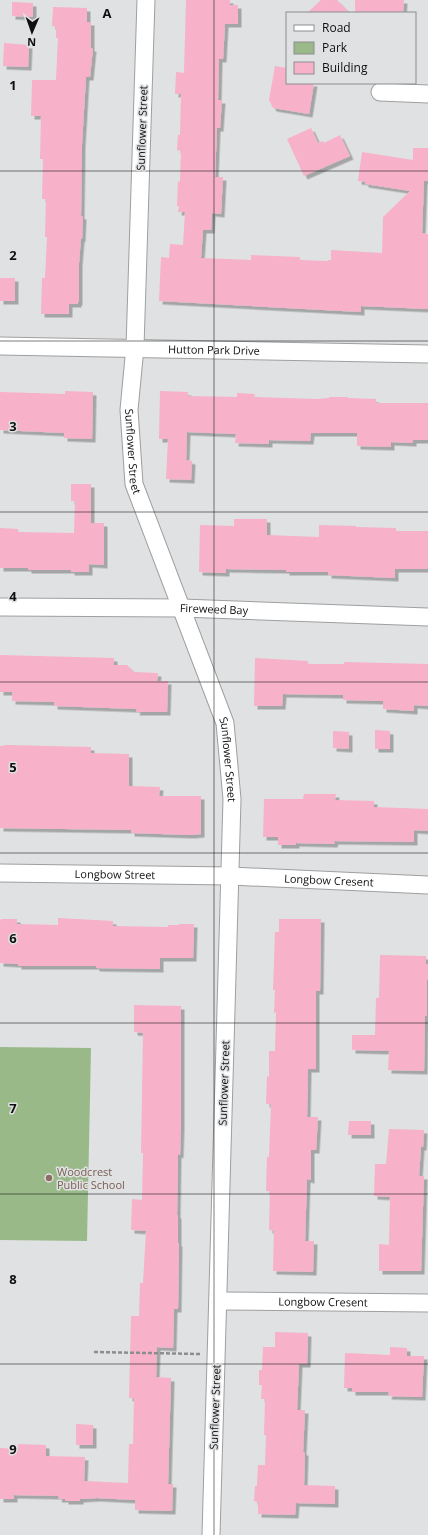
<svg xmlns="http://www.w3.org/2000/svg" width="428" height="1535" viewBox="0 0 428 1535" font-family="'Open Sans',sans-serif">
<defs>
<filter id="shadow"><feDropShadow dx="3.5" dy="3.5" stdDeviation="0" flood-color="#0004"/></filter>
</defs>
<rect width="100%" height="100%" fill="#e0e1e2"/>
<path fill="#9ab988" d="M0,1047L91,1048L87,1241L0,1240Z"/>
<path fill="#f7b1c8" filter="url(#shadow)" d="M186,0H230V5H238V24H225L223,59H219L218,100H222L220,128H217L215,177H223L221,214L212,213L211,230H203L201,258L251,260V255L300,257V260L328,261V260H331V250L382,253L383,217L410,191L365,184V182L358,181L362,152L413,160V148H428V181H424L422,233L428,234V309L361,306V312L159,301L161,257L169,258L170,244L183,245L185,212H178L179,206H177L178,181L180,182L181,151L177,150L178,135H180L181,94H175L176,72L184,73Z
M321,0H337L350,13H307Z
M355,0H404L403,13H355Z
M12,2L33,3V17L12,16Z
M53,7L87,8V22H91V48H93L90,77H86L82,144L81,216H83L82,239L81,238L79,263V302H78V304H69V314H41L42,278H45L47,237H45L46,199H42L43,159H40L41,116H31L32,80H56L58,38H56V27L52,26Z
M4,43L29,45L28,67L3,66Z
M275,66L287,68V83H314L309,114L273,108L269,100Z
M311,128L318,143L323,141L324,143L340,135L350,156L304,176L287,139Z
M0,278H15V301H0Z
M65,391L93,392L92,439L64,438V433L0,430V392L65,394Z
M160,391L188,392V396L237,397V393L255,394L254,397L317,399L329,398V397H348V398L376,399V403H428V440H413V443L391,442V447L357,446V433H311L310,441L269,440V444L235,443L236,434L187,432L186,460L192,461L191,480L166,479L168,439H159Z
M71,484H91V523H104V565L89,564V572H71V570H28V568H0V528L18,529V532L74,533L75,501H71Z
M234,519H267V535L319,537V525L356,526V527L396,528V531H428V569H395V578L328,575V572H286V570L226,569V573L199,572L200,525L234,526Z
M0,655L114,658V665H127L134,672L158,673L157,681H168L167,712H136L137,709L54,706V702L12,701V692H0Z
M255,658L308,661V664H344V662L428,664V706L414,705V711L383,709V701L343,700V695L283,694L282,706H254Z
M375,730L390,731V749H375Z
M333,731L349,732V749L333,748Z
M8,745L91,747V753L129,754V786L160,787L159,796H201V834L191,835L131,833V830L0,828V746Z
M304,794H336L335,800L374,801V807L428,809V831L414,830V842L335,841L334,844L296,843V845H278V837H263L264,799H303Z
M58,918L113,921V926L168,927V925H179V924H194L193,958H160V969L96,968V966H18V964L0,963V921L1,919H17V924L58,925Z
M279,919H321L320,991H316V1069H308L307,1117H318L316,1150H311V1180L307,1179L305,1241H314L313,1272L273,1271L274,1231L269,1230L270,1191H266L267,1157H269L271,1104H266L267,1076L269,1077V1051H275L276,1012L274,1013L275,990H273L275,932H279Z
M380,955L426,956V964H428V980H427V1016H425L424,1071L388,1070L389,1051L352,1050V1035H375L376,998H379Z
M134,1005L181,1006V1125L180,1155L178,1154L177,1215H178V1243H179L178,1309H174L173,1348L157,1347L156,1377L171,1378L168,1484H173L172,1511L135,1510V1500L97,1498L80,1499V1501H65V1499H58L59,1496L14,1495V1499H0V1448L18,1449V1444L46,1445V1456L85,1457L84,1481L128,1483L129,1444H133L134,1398H129L131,1316H139L140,1283H143L146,1231L131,1230L132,1199L142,1200L143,1153H141L143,1033L134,1032Z
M349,1121H371V1135H348Z
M389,1129L424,1130L423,1147H421L419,1176H424L421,1271H379V1244L389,1245L390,1197L374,1196L375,1164H386Z
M275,1332L308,1333L307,1364H299L297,1410H305L303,1452H305L304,1485L335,1486V1504L296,1503L295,1515L258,1514V1502L254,1501L255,1486H257L258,1465H265L266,1435H264L265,1399H261L262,1385H259V1370H262L263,1347H275Z
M390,1347L407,1348V1356H424L422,1397L388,1396L389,1392H352V1388H344L345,1353L390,1355Z
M76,1424L93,1425V1445H76Z"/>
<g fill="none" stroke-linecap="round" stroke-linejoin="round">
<defs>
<g id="minor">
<path id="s1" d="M146,0L135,347L129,410L134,484L225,723L232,799L211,1535"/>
<path d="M380,92L428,94"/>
<path id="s2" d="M0,346L428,354"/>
<path id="s3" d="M0,607L182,608L428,617"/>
<path id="s4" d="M0,873L231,876L428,885"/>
<path id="s5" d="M218,1301L428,1303"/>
</g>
</defs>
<use href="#minor" stroke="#9e9fa0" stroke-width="19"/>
<path stroke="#8c8d8e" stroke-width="2.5" stroke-dasharray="4 2" stroke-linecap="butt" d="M94,1352L200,1354"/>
<use href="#minor" stroke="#fff" stroke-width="17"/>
</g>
<path fill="none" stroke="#0f0f10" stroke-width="1" stroke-opacity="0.55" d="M214,0V1535M0,171H428M0,341H428M0,512H428M0,682H428M0,853H428M0,1023H428M0,1194H428M0,1364H428"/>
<circle fill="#8d6e63" stroke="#e0e1e2" stroke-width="1.5" cx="49" cy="1178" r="4"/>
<g text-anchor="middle" stroke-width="3" stroke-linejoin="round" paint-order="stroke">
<g font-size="11" fill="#0f0f10" stroke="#e0e1e2">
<text transform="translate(142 128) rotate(-88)" y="4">Sunflower Street</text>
<text dy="4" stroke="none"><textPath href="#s2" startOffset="214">Hutton Park Drive</textPath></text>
<text dy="4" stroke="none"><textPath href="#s1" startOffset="452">Sunflower Street</textPath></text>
<text dy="4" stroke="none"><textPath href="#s3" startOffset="214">Fireweed Bay</textPath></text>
<text dy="4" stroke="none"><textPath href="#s1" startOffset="777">Sunflower Street</textPath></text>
<text dy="4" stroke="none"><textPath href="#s4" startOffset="115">Longbow Street</textPath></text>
<text dy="4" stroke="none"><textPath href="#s4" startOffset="329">Longbow Cresent</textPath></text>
<text transform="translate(224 1083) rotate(-88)" y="4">Sunflower Street</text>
<text dy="4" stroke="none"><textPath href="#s5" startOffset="105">Longbow Cresent</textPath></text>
<text transform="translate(215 1407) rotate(-88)" y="4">Sunflower Street</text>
</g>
<g font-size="11" fill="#785e54" stroke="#e0e1e2" text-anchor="start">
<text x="57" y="1176">Woodcrest<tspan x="57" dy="13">Public School</tspan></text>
</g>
</g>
<g font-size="13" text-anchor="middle" font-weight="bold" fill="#0f0f10" stroke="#e0e1e2" stroke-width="3" stroke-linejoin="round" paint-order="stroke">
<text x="107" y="18">A</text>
<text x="13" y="90">1</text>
<text x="13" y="260">2</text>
<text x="13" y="431">3</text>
<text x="13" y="601">4</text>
<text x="13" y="772">5</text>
<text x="13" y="943">6</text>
<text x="13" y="1113">7</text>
<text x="13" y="1284">8</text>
<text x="13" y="1454">9</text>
</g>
<rect x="286" y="12" width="130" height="72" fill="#e0e1e2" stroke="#8c8d8e"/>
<rect x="294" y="25" width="20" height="6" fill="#ffffff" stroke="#8c8d8e"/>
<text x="322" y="32" font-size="12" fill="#0f0f10">Road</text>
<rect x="294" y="42" width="20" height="12" fill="#9ab988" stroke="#8c8d8e"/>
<text x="322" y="52" font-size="12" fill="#0f0f10">Park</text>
<rect x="294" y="62" width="20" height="12" fill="#f7b1c8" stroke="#8c8d8e"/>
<text x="322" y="72" font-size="12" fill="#0f0f10">Building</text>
<g transform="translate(32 32) rotate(182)" stroke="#e0e1e2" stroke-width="3" paint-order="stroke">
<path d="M0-3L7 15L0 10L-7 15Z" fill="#0f0f10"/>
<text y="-6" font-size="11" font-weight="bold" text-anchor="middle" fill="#0f0f10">N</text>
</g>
</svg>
